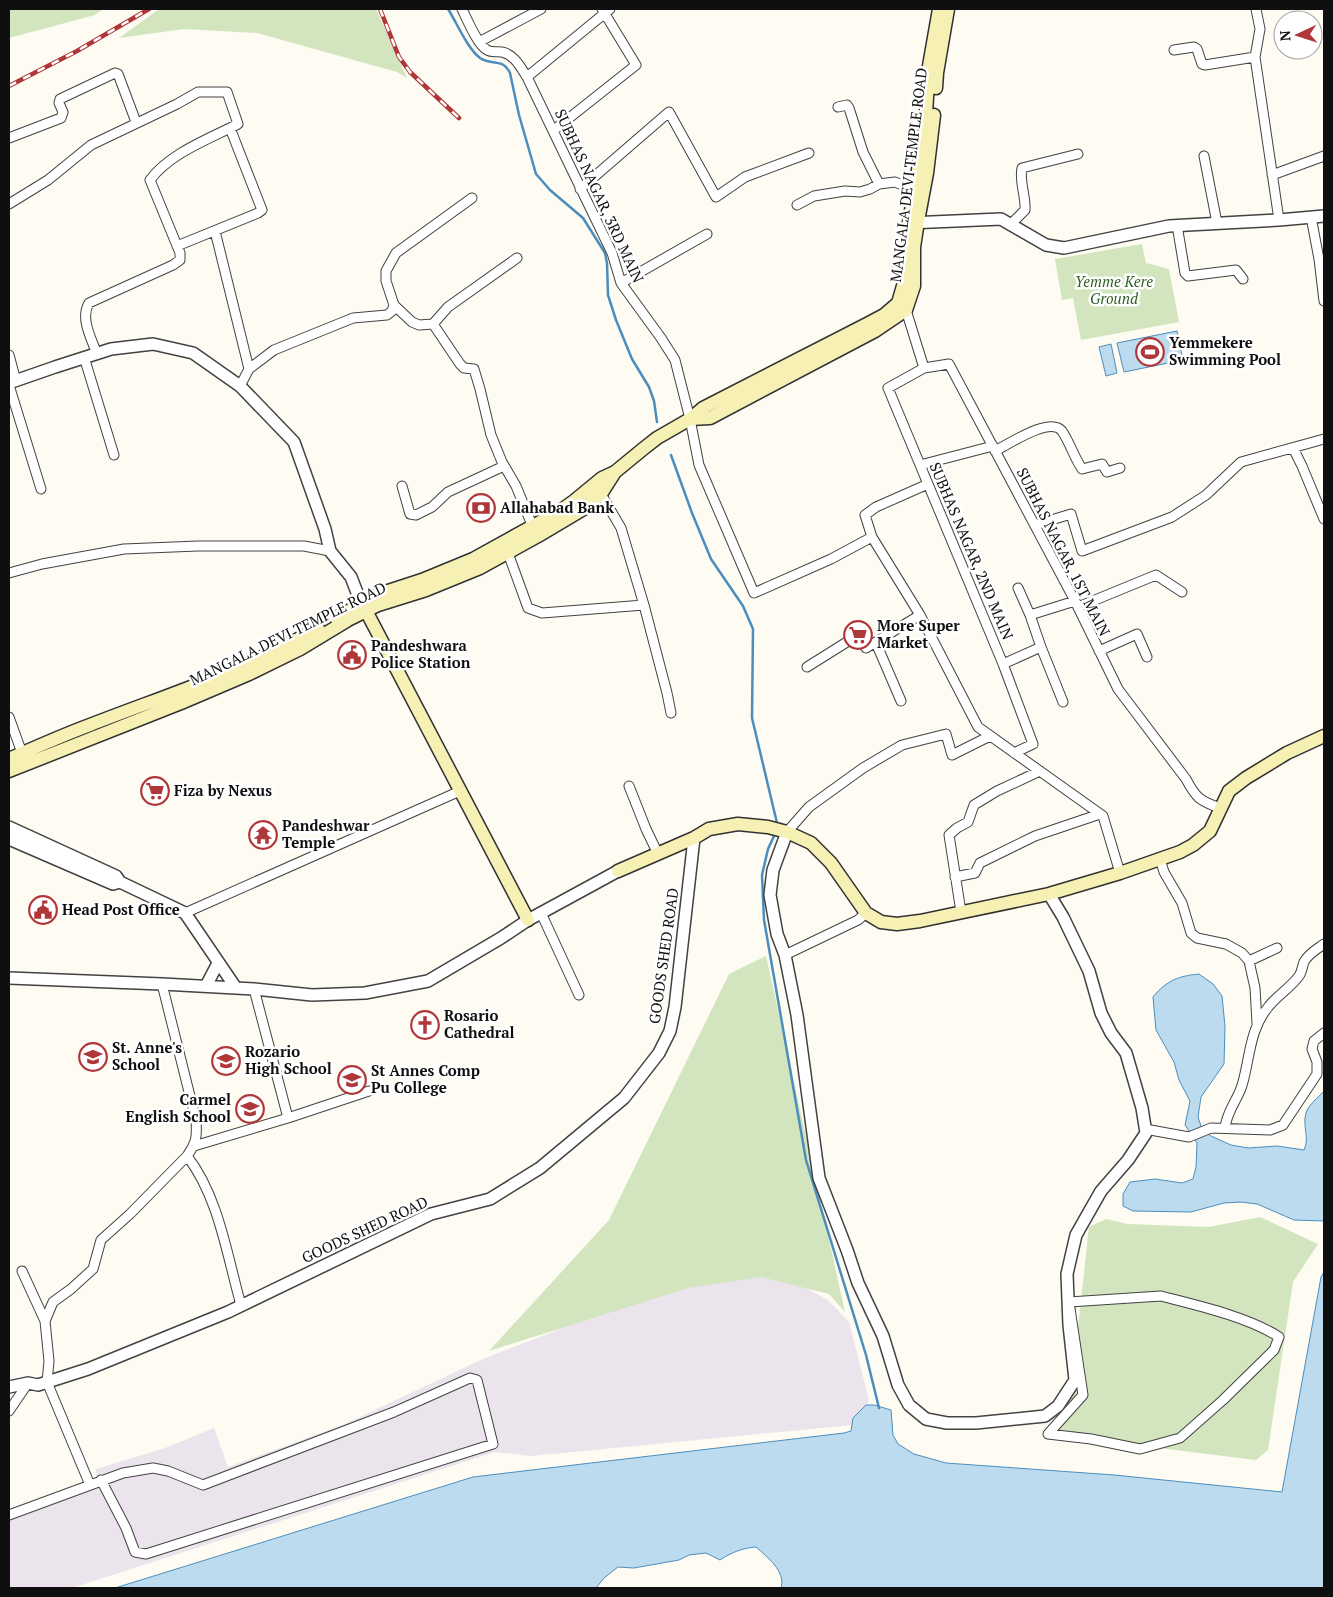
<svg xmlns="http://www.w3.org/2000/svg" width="1333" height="1597" viewBox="0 0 1333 1597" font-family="'PT Serif',serif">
<rect width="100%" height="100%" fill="#fdfbf2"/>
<path fill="#ebe4ec" d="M742,1268L782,1275L828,1300L849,1322L869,1400L852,1425L531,1456L495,1452L72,1588H9V1518L98,1488L96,1469L165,1448L214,1428L228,1467L345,1424L483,1359L642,1297Z"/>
<path fill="#d2e5be" d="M9,9H103L95,15L9,38Z
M159,9H376L407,78L397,72L257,33L184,29L119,38Z
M1142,244L1146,263L1169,269L1179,322L1081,340L1073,298L1062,300L1055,259Z
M766,956L845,1312L829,1294L761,1277L688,1288L489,1351L609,1220L729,974Z
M1260,1217L1318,1244L1293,1282L1268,1450L1256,1460L1048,1434L1062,1411L1074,1365L1089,1227L1106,1219L1128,1224L1209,1227Z"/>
<path fill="#bcdbef" stroke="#4b8ebe" d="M1177,331L1183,360L1124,372L1117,343Z
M1111,344L1117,373L1106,376L1099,347Z
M1199,974L1213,984L1222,996L1225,1026L1224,1064L1201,1097L1198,1117L1202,1129L1211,1136L1231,1145L1248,1148L1277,1146L1304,1150C1310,1138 1302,1126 1306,1113C1308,1105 1319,1097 1324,1091V1221L1294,1220L1257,1204L1241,1202L1224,1203L1191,1212L1133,1211L1123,1206V1194L1130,1182L1155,1179L1182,1183L1193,1179L1196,1167L1197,1143L1185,1125L1190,1101L1179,1080L1174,1062L1156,1030L1153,997C1167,980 1179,976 1199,974Z
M1324,1272V1588H781C786,1571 767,1557 756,1547C743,1548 732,1552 720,1560L706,1553L689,1555L679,1560L634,1568L618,1567L604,1578L596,1588H115L473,1477L844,1433L851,1431L853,1418L866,1405H874L891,1410L893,1435L898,1444L914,1454L946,1463L1114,1475L1282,1492L1321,1277Z"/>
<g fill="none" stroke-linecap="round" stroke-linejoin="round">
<path stroke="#4b8ebe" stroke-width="2.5" d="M448,9C457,23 467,48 480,58C491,66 502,57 510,73L519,115L536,174L550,190L583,218L605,253L607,263L608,295L616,320L632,359L649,387L654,401L657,422
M671,455L692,513L711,559L743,606L753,629L752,718L777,823
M774,836L768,849L762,875L764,920L806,1160L866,1355L879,1408"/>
<path stroke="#256193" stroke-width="1" stroke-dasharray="6 5" stroke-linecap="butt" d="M105,1588L106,1587"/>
<defs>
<path id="minor" d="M462,9C467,19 477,44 487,50C492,53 497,51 502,52C514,54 521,68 527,77L612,253L621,283L661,338L675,360L690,419L699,465L754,593L831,559L872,537L920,615L978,727L1103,816L1120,873
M1256,9L1260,29L1255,57L1279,220
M479,42L541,9
M1174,50L1194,47L1197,49L1202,64L1205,65L1255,57
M527,77L610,9
M838,107L847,105L849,108L863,152L879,184
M554,130L636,65L602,9
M9,138L61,118L63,112L59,103L60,99L115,73L118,74L136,122
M1204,156L1217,223
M1272,175L1324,156
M580,189L669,112L716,197L745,177L809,153
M9,204L48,180L91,145L177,104L198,92H227L238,124C209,139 170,153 150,180L180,253V260L173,265L89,303C80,318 91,338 97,354
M797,205L814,196L845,191L860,192L870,189L879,184L895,182L914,190
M1311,217L1319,259L1324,301
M1010,225L1025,210C1026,196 1019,182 1022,168L1078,154
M1177,225L1185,273L1188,276L1236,270L1243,279
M215,231L249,369
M177,246L258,213L262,210L230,128
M621,283L707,234
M394,305L412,322L419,325L433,324L460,364L464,368L474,369L480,389L491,435L502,462L516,486L532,525
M902,307L906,310L924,368L949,364L1075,601L1118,689L1186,779C1196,798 1200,801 1220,808
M433,324L448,307L517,258
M9,355L16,381
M84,357L114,455
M924,368L888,388L1003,664L1033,744L1014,753
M9,385L41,489
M240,386L249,369L274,350L353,318L387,315L392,311L394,305L386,281V271L396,253L472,198
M1293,448L1302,466L1324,519
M995,451C1009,444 1050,416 1062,431C1070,443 1074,457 1082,469L1102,464L1107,472L1120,468
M920,465L993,446
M402,486L410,514L416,515L432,507L448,492L504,466
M601,494L621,528L644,605L667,693L671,713
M1035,525L1071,514L1082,551L1172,517L1206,495L1241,462L1324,439
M872,537L865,515L876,507L928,484
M508,553L528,608L542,613L644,605
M9,573L42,564L124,549L198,546H304L330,551
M1018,588L1030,615
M1078,607L1156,575L1182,592
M876,643L901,701
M1041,647L1063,702
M1099,651L1137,634L1147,657
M1003,664L1041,647L1030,615L1075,601
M807,667L858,635L866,648L920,615
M9,717L22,753
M629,786L646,829L658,854
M787,832L809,807L863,768L902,745L946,734L952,755L990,736
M1160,859L1164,872L1182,903L1191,933L1197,938L1226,944L1242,953L1249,961L1255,988L1257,1023
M955,877L975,873L980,863L1035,836L1100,814
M961,912L949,835L957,828L968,822L974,805L997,791L1040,771
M185,913L460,791
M541,913L579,995
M785,955L858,920L866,913
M1249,961L1277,948
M254,989L288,1118L369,1091
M1225,1128C1227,1109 1239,1099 1243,1082C1250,1056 1250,1028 1269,1006C1278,995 1290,988 1299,976C1302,972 1302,967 1304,962C1308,954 1317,949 1324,944
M1145,1129L1189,1137L1211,1128L1270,1130L1283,1125L1317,1074V1062L1312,1049L1314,1041L1324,1033
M194,1146L288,1118
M187,1156C219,1197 227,1256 241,1305
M22,1271L45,1321
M1161,1296C1196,1305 1249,1317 1279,1337L1274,1350L1223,1400L1180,1438L1140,1449L1091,1439L1048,1434L1083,1395L1069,1302Z
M9,1411L28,1383
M90,1485L47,1382L49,1361L45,1321L53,1302L71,1289L93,1269L101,1240L130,1214L187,1156C197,1142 197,1136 196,1120L162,984
M9,1515L123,1473L153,1468L168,1471L203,1485L394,1412L470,1378L477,1380L493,1444L146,1554L135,1552L126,1528L101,1480"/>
<path id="tertiary" d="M909,223L1001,219L1046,245L1064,248L1169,226L1279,220L1324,216
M9,383L55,367L111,349L153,344L193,353L240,386L294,442L325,529L330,551L351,577L361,603
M9,827L116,876L120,882L113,884L9,839
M787,832L773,870L770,895L777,934L785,955L797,1015L819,1178L847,1250L858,1283L883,1336L898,1385L909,1405L926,1419L947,1423H976L1045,1416L1058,1406L1075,1380L1069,1325L1067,1274L1076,1235L1101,1191L1128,1160L1146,1133L1142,1108L1126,1053L1111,1033L1101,1013L1089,971L1063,917L1049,894
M120,882L185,913L236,988
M9,978L162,984L254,989L312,995L365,993L428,981L501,938L528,920L618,871
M206,986L218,963
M9,1387L28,1383L38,1385L88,1369L228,1312L431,1214L490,1199L540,1168L624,1098L659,1053L670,1031L675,1007L694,838"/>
<path id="secondary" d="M936,88L937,73L948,9
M690,419L710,418L875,331L906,310L914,286V247L918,221L927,173L934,115
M363,605L528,920
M336,618L379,594L422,580L473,559L560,511L574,501L602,478L615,472
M9,759C36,747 63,735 90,725C167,695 247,670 318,628
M9,771L181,703L249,674L300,649L348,620L378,605L426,590L480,568L538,536L585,508L601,494L615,472L643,449L657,438L690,419L703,408L867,324L884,315L898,303L905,279L906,240L925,129L929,66L939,9
M618,871L694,838L709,829L738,824L768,827L787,832L811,843L831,863L866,913L881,922L897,924L920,921L1049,894L1120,873L1180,852L1193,845L1210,831L1229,791L1246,778L1287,753L1324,736"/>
</defs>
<use href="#minor" stroke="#424242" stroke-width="11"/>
<use href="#tertiary" stroke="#424242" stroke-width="14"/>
<use href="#secondary" stroke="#313131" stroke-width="15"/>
<use href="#minor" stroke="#fff" stroke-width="9"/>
<use href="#tertiary" stroke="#fff" stroke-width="11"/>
<use href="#secondary" stroke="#f6f0b4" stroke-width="12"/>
<defs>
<path id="rail" d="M380,9L399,57L410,72L459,118
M9,86L77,51L149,9"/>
</defs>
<use href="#rail" stroke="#af3639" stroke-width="4.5"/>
<use href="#rail" stroke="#fff" stroke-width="2.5" stroke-dasharray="8" stroke-linecap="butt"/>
</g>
<defs>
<symbol id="stadium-ring" viewBox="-11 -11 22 22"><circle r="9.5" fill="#fff" stroke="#af3639" stroke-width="1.5"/><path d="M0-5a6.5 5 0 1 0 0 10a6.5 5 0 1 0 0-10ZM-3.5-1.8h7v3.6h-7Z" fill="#af3639"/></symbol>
<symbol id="bank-ring" viewBox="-11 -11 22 22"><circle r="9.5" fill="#fff" stroke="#af3639" stroke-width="1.5"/><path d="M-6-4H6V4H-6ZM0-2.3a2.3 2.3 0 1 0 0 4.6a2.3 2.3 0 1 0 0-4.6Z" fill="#af3639"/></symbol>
<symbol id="supermarket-ring" viewBox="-11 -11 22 22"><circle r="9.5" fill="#fff" stroke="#af3639" stroke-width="1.5"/><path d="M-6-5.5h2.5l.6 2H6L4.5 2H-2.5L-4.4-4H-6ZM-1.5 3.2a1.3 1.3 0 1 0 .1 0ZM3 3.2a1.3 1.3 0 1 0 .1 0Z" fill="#af3639"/></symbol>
<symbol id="civic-ring" viewBox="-11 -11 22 22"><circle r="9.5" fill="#fff" stroke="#af3639" stroke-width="1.5"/><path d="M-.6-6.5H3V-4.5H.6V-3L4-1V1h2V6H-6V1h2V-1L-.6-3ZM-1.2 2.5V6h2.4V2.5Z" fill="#af3639"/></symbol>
<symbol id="temple-ring" viewBox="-11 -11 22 22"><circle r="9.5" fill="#fff" stroke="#af3639" stroke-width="1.5"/><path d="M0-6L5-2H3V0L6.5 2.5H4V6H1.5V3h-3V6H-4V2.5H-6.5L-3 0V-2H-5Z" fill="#af3639"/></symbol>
<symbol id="church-ring" viewBox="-11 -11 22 22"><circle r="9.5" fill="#fff" stroke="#af3639" stroke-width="1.5"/><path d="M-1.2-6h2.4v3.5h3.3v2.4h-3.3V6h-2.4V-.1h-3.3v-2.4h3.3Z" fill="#af3639"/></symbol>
<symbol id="school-ring" viewBox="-11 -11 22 22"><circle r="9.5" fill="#fff" stroke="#af3639" stroke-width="1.5"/><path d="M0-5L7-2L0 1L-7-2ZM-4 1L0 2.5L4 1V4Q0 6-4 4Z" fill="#af3639"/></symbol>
<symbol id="university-ring" viewBox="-11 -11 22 22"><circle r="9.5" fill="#fff" stroke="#af3639" stroke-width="1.5"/><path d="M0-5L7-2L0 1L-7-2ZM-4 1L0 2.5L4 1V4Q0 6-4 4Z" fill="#af3639"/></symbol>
</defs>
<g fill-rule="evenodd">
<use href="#stadium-ring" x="1134" y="336" width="32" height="32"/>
<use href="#bank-ring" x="465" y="492" width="32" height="32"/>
<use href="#supermarket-ring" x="842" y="619" width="32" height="32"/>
<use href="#civic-ring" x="336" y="639" width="32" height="32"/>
<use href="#supermarket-ring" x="139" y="775" width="32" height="32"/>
<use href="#temple-ring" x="247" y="819" width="32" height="32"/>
<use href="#civic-ring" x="27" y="894" width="32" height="32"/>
<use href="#church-ring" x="409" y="1009" width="32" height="32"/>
<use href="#school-ring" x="77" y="1041" width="32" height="32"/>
<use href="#school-ring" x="210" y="1045" width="32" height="32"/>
<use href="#university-ring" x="336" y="1064" width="32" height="32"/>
<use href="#school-ring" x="234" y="1093" width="32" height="32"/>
</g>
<g text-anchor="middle" stroke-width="5" stroke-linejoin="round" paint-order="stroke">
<g font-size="15" fill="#0f0f0f" stroke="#fff">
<text transform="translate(909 175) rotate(-83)" y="5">MANGALA DEVI TEMPLE ROAD</text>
<text transform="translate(599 196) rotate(65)" y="5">SUBHAS NAGAR, 3RD MAIN</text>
<text transform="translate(971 551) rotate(67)" y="5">SUBHAS NAGAR, 2ND MAIN</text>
<text transform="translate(1063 552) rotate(63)" y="5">SUBHAS NAGAR, 1ST MAIN</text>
<text transform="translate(288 634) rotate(-26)" y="5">MANGALA DEVI TEMPLE ROAD</text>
<text transform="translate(664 956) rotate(-82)" y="5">GOODS SHED ROAD</text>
<text transform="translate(365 1230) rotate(-25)" y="5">GOODS SHED ROAD</text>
</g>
<g font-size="15" font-style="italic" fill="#315f26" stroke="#fff">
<text x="1114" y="287">Yemme Kere<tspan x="1114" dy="17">Ground</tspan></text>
</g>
<g font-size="15" font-weight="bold" fill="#0f0f0f" stroke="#fff" text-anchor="start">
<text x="1169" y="348">Yemmekere<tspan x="1169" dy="17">Swimming Pool</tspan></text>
<text x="500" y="513">Allahabad Bank</text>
<text x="877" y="631">More Super<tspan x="877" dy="17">Market</tspan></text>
<text x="371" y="651">Pandeshwara<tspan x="371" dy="17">Police Station</tspan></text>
<text x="174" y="796">Fiza by Nexus</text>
<text x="282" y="831">Pandeshwar<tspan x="282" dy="17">Temple</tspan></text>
<text x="62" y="915">Head Post Office</text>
<text x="444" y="1021">Rosario<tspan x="444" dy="17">Cathedral</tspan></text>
<text x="112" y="1053">St. Anne's<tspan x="112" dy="17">School</tspan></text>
<text x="245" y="1057">Rozario<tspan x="245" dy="17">High School</tspan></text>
<text x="371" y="1076">St Annes Comp<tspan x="371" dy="17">Pu College</tspan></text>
<text x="231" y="1105" text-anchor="end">Carmel<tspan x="231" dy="17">English School</tspan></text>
</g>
</g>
<rect width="1333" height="1597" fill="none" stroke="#0f0f0f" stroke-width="20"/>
<g transform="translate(1298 35) rotate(266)"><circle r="24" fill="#ffffff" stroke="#9f9f9f"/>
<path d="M0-4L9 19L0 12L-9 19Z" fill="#af3639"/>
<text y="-8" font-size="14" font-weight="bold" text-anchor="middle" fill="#0f0f0f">N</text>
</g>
</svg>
